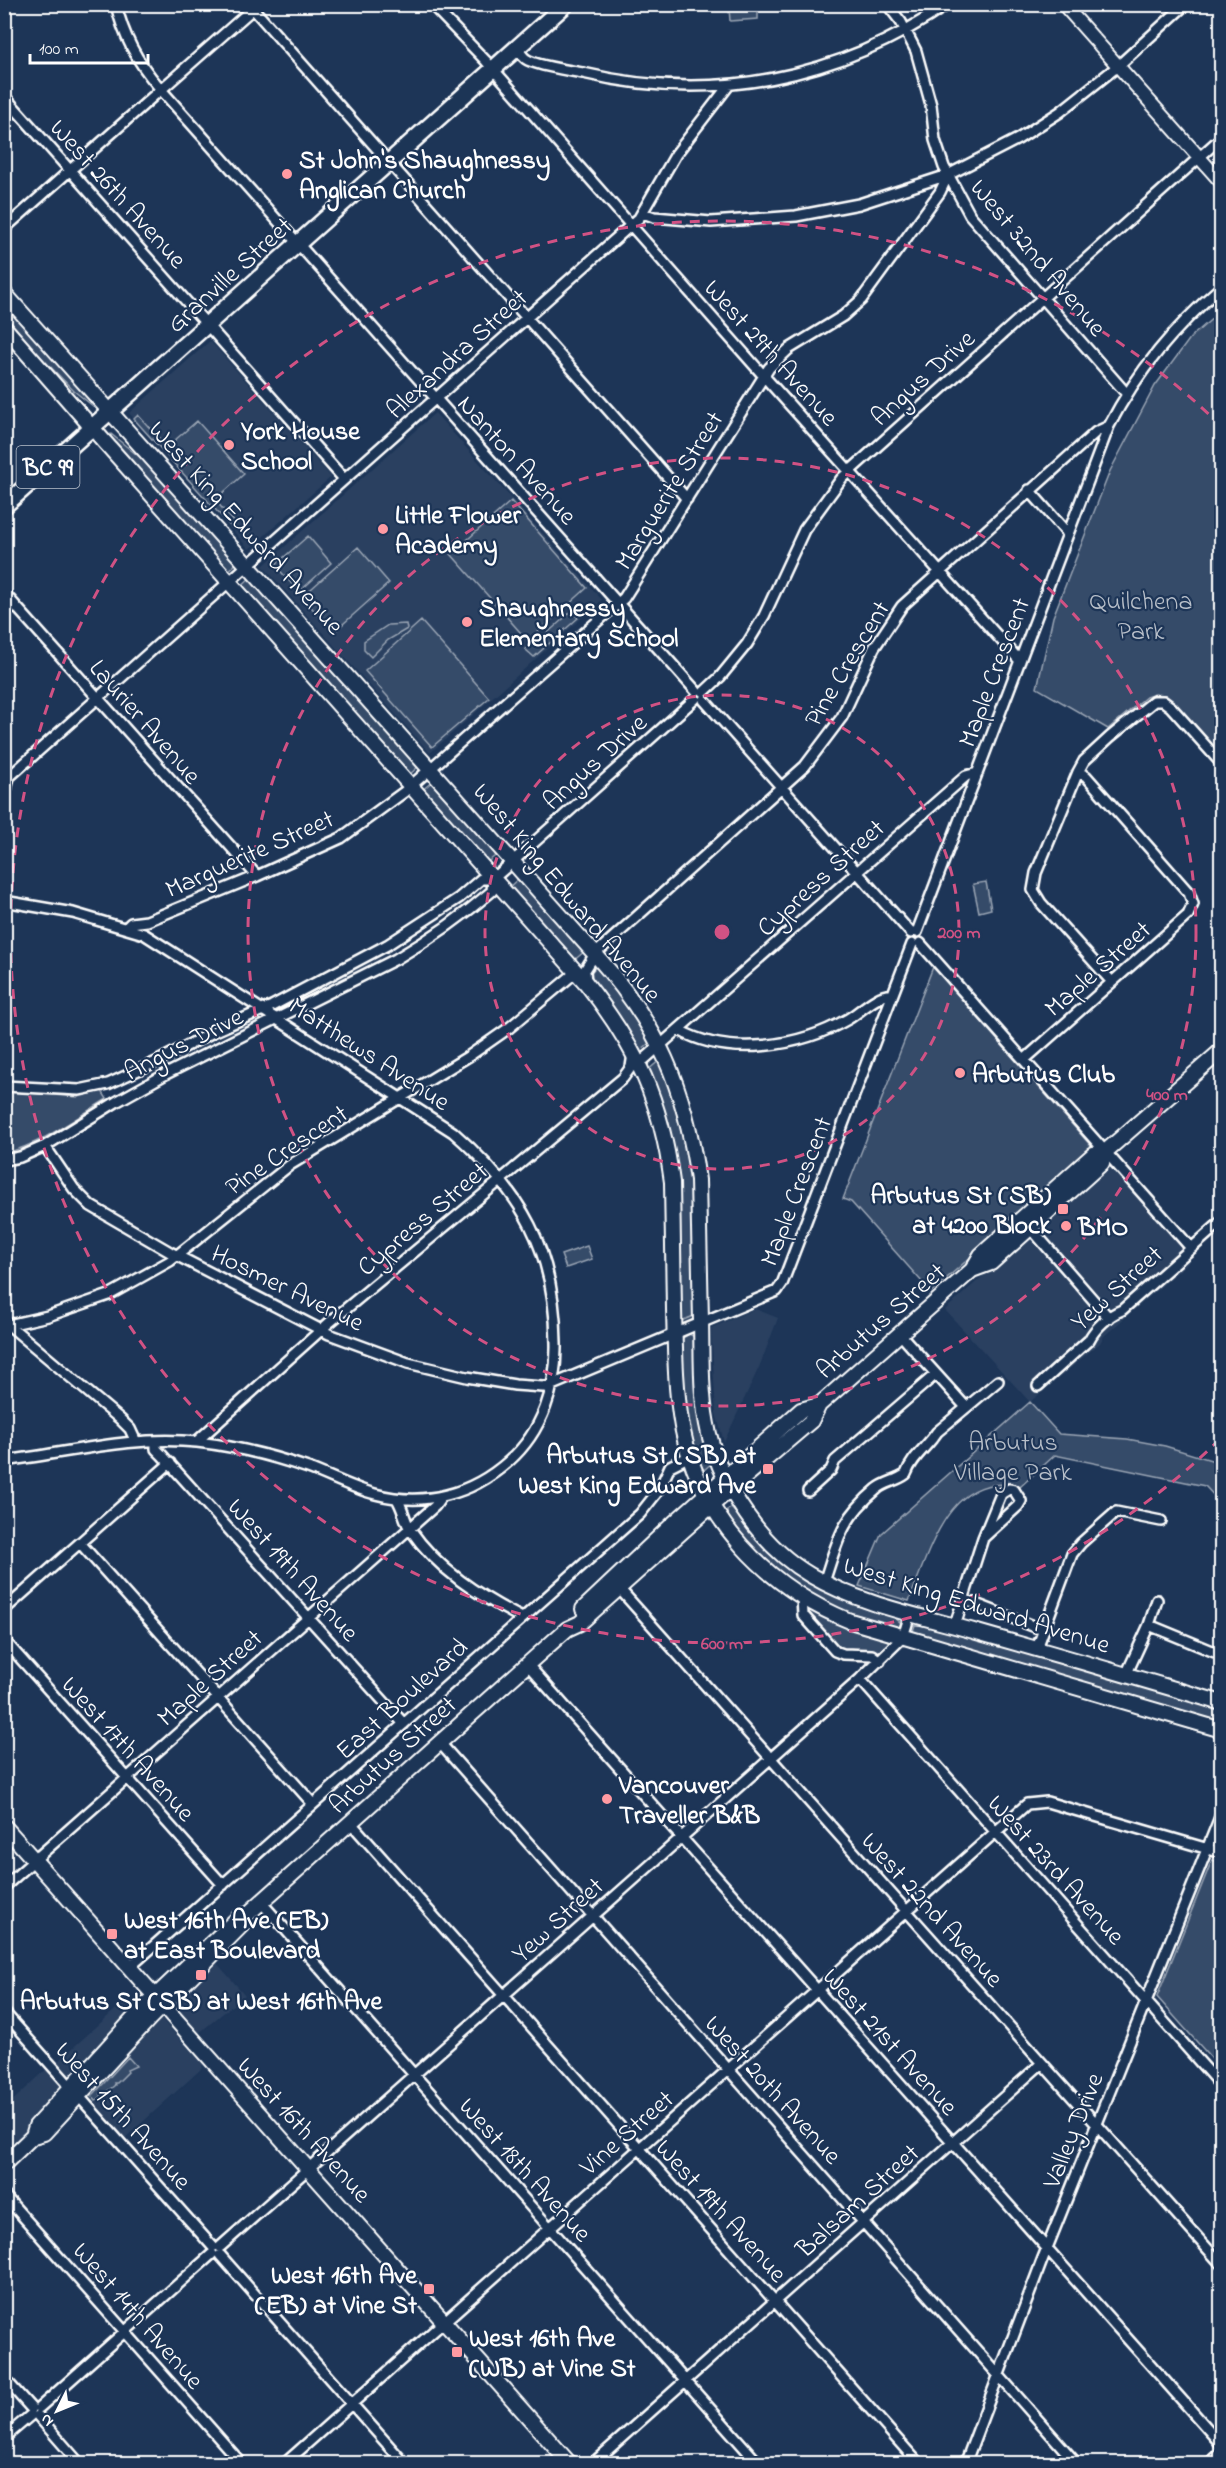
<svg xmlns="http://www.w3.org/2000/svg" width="1226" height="2468" viewBox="0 0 1226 2468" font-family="'Indie Flower',sans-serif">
<rect width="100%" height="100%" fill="#1d3557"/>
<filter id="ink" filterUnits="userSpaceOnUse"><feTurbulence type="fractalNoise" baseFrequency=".0167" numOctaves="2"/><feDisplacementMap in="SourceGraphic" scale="12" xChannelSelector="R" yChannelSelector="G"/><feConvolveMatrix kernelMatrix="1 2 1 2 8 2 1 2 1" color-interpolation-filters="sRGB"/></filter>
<g filter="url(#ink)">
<path fill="#2a4161" d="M210,341L331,477L249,549L129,413Z
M435,413L602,600L430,753L263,566Z
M1107,1165L1181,1245L1188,1256V1263L1104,1336L1100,1343L1030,1402L945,1310Z
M755,1309L778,1318L760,1365L724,1442L716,1413L711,1328Z
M214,1960L245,1995L199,2033L178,2010L175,2000Z
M124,2002L137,2009L72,2076L65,2073L56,2063Z
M157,2019L163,2021L203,2064L201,2069L124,2139L85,2094Z
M47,2069L60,2085V2093L5,2152V2108Z"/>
<path fill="#364b69" stroke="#9aa5b4" stroke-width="1.5" d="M758,6V19L730,21L729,8Z
M4,300L92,399L93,406L74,391L5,320Z
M1221,311V755L1179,707L1165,695L1155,694L1146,697L1108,729L1037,688L1053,617L1110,471L1155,386L1191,337Z
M138,415L167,447L197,421L244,474L215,500L236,524L232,528L134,419Z
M111,434L157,471L239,561L226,573L112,444L109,437Z
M511,501L587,588L528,641L451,554Z
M308,536L331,563L299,592L275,565Z
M358,547L389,583L334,632L302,597Z
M252,576L420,765L407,777L239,588Z
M572,611L578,618L534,657L525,649L543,637Z
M421,621L489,698L432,747L365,671Z
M406,624L407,629L388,640L371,657L364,650V641L388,625Z
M434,780L499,853L485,864L420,792Z
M520,877L585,951L572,962L507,889Z
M986,882L991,909L979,912L973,884Z
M598,965L612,980L652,1041L638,1052L586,977Z
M933,967L1092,1147L1089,1153L931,1292L851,1202L843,1199Z
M661,1059L672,1085L691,1162L696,1315L679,1322L676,1194L647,1071Z
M5,1091L78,1097L102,1091L107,1099C74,1119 42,1144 5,1153Z
M587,1246L592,1259L566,1268L561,1255Z
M689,1334L695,1337L697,1401L713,1462L704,1470C686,1447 681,1370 681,1339Z
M1030,1402L1059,1434L1127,1439L1165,1446L1221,1463V1503L1205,1486L1055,1455L1020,1487C950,1468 929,1552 909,1601L859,1586L881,1534Z
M731,1508L757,1537L895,1618L901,1623L899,1627L845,1615L774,1573L728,1521L727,1510Z
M806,1607L886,1638L889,1643L888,1647L877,1652L842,1650L835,1648L808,1617Z
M915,1625L936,1626L1221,1708V1725L912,1634Z
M1212,1860L1222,1863L1221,2069L1157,1997Z
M128,2057L136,2066L127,2070L128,2072L117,2083H114L115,2085L104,2094H101L102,2096L96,2101L92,2096Z"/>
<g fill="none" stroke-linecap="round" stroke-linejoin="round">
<defs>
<path id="minor" d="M116,4C123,36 138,63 159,87
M249,4L687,499
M431,4L486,61L770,383L1020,661
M887,4L901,22L916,51L931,105L935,140L944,167L970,215L1126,393
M517,49C520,52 523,57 526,59C534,65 571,71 583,73C712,104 839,79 948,4
M164,87L257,5
M164,93L696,691
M4,96L344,479
M643,213L654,217L711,222L796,216L859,204L948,175
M4,229L158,92
M1029,490L1068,534
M4,593L257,876
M704,692L720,677L747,644L764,616L804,530L842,478L1222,137
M704,700L911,933
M4,800L9,777L639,218L676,154L729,85
M4,901L73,913L144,934L453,1132C522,1192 555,1250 556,1343C557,1387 542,1432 509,1461C471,1495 424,1507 375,1494C352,1488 330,1476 308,1468C273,1456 233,1446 197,1442C132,1435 69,1453 4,1461
M126,928L131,923L147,921L257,876L341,838L404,792L624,598L769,368L789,349L843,316L861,300L940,192L948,175L1018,139L1060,112L1118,66L1186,4
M917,932L1109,426C1138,370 1175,327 1222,286
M920,943L1191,1248
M1112,982L1041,903L1033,890L1036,873L1078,772L1084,761L1110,737L1154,701H1163L1171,707L1222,764
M586,983L585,970L595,954L805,766L842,717L874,648L902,606L1096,432L1109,426
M679,1030C729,1058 800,1047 848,1019C860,1012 878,993 892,995
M1024,1060L1188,915L1193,904L1189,893L1086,776L1078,772
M639,1064L966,776L977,773
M4,1086L79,1090L108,1084L158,1061L215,1031L272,1006L387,945L459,898L481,879H493L695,699
M45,1146L74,1189L91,1206L170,1252L329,1334L408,1363L467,1377L515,1385L543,1387L552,1385L777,1291L782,1284L912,944
M4,1160L20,1157L45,1146L116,1102L166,1074L396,959C430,939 462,917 492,891L493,879
M1028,1225L1109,1318
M4,1326L48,1316L109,1295L170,1261L290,1165L469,1056L509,1028L576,972
M10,1326L120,1419L130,1429L136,1442
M900,1334L965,1406
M1038,1386L1089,1340C1095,1328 1109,1315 1122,1310L1222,1221
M156,1441V1449L162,1455L404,1724
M196,1442L330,1322L623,1078L631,1067L633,1054
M808,1491L831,1470L835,1461L936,1374
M397,1499C403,1508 404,1519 410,1529C438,1570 479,1596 522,1618
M80,1543L313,1804
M824,1582C838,1540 841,1519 877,1489C885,1482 897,1481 906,1474C912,1457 927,1447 937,1432L998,1381
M617,1586L1222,2265
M802,1598L803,1615L835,1651L843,1654L872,1655L880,1661
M963,1599L1043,1630
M4,1610L170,1463
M955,1625L983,1538L1001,1494L1009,1489L1014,1490L1021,1501L1018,1506L983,1538
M1149,1625L1157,1600
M4,1640L223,1885
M1037,1648L1072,1554L1081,1543L1116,1512L1161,1521
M528,1665L1222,2445
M1126,1675L1149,1625L1222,1655
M860,1679L1222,2087
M440,1743L1077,2464
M351,1823L919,2464
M4,1887L435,1506L440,1499
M261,1902L759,2464
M130,1967L640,1514L659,1490L670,1466L690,1456
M4,2012L213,2247
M4,2195L242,2464
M220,2247L860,1679L903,1637L910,1614
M220,2255L405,2464
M4,2378L31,2408
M39,2408L212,2254
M38,2416L80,2464
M4,2438L31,2415
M284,2464L1027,1804L1047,1802L1222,1853
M592,2464L1042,2063
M965,2464L1043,2258L1222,1812
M1209,2464L1222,2452"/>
<path id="tertiary" d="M1063,4L1222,183"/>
<path id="secondary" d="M4,293L595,954C658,1025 685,1086 698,1180C699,1227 700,1274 701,1321C702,1360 700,1396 709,1434C723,1489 761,1546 810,1575C861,1605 921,1616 977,1632C1059,1655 1140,1679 1222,1703
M4,327L102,439L586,983C637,1048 661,1100 672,1182C673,1224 673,1267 674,1309C675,1348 675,1388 682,1427C700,1518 766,1587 850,1621L1222,1730
M972,1270L991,1263L1102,1163L1105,1152
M583,1609L674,1523L801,1410L819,1405
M4,1826L570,2464
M33,2136L36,2126L145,2006L238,1918L249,1913L567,1629L580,1623L712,1505L811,1421L819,1405L972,1270L981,1255L1094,1154L1105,1152L1222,1050
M4,2164L33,2136L44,2133L150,2018L246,1921"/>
<path id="trunk" d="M4,506L566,4"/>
</defs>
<use href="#minor" stroke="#fff" stroke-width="14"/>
<use href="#tertiary" stroke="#fff" stroke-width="16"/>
<use href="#secondary" stroke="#fff" stroke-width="18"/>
<use href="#trunk" stroke="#fff" stroke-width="20"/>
<use href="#minor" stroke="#1d3557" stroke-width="9"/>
<use href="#tertiary" stroke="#1d3557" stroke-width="12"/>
<use href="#secondary" stroke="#1d3557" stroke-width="14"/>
<use href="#trunk" stroke="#1d3557" stroke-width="15"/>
</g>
</g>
<g fill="none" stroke="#d15284" stroke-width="3" stroke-dasharray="10 8">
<circle cx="722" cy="932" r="237"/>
<circle cx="722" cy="932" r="474"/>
<path d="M1220 1439A711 711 0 1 1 1220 425"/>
</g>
<g fill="#ff9aa2" stroke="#1d3557" stroke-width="2">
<circle cx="287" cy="174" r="6"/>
<circle cx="229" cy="445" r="6"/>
<circle cx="383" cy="529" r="6"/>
<circle cx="467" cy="622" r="6"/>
<circle cx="960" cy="1073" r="6"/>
<rect x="1057" y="1203" width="12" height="12" rx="3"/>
<circle cx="1066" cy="1226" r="6"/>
<rect x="762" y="1463" width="12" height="12" rx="3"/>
<circle cx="607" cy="1799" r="6"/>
<rect x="106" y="1928" width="12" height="12" rx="3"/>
<rect x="195" y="1969" width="12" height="12" rx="3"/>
<rect x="423" y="2283" width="12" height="12" rx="3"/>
<rect x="451" y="2346" width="12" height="12" rx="3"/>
</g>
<g text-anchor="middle" stroke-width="4.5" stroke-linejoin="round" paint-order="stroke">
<rect fill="#1d3557" stroke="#bbc2cd" stroke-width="1.5" x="16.5" y="446" width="63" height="42" rx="4.5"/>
<g font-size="24" font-weight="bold" fill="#fff">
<text x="48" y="475">BC 99</text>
</g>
<g font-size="26" font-weight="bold" fill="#fff" stroke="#1d3557" text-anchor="start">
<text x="299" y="168">St John's Shaughnessy<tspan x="299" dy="30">Anglican Church</tspan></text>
<text x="241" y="439">York House<tspan x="241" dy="30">School</tspan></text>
<text x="395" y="523">Little Flower<tspan x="395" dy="30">Academy</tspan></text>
<text x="479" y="616">Shaughnessy<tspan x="479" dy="30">Elementary School</tspan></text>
<text x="972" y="1082">Arbutus Club</text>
<text x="1051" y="1203" text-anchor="end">Arbutus St (SB)<tspan x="1051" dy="30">at 4200 Block</tspan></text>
<text x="1078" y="1235">BMO</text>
<text x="756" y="1463" text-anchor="end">Arbutus St (SB) at<tspan x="756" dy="30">West King Edward Ave</tspan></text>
<text x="619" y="1793">Vancouver<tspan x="619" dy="30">Traveller B&amp;B</tspan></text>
<text x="124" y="1928">West 16th Ave (EB)<tspan x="124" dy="30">at East Boulevard</tspan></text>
<text x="201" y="2009" text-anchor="middle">Arbutus St (SB) at West 16th Ave</text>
<text x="417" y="2283" text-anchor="end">West 16th Ave<tspan x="417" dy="30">(EB) at Vine St</tspan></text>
<text x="469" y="2346">West 16th Ave<tspan x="469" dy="30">(WB) at Vine St</tspan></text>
</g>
<g font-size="26" fill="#fff" stroke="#1d3557">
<text transform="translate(119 193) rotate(48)" y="9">West 26th Avenue</text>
<text transform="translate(1039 257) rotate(50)" y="9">West 32nd Avenue</text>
<text transform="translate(229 274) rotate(-42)" y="9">Granville Street</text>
<text transform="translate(772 352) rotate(48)" y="9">West 29th Avenue</text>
<text transform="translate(456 353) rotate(-42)" y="9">Alexandra Street</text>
<text transform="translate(922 377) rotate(-42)" y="9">Angus Drive</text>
<text transform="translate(518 459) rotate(48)" y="9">Nanton Avenue</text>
<text transform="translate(668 490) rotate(-58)" y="9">Marguerite Street</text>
<text transform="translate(247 527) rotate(48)" y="9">West King Edward Avenue</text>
<text transform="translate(846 663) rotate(-59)" y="9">Pine Crescent</text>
<text transform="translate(993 672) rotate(-69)" y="9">Maple Crescent</text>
<text transform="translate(146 721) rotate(49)" y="9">Laurier Avenue</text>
<text transform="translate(594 761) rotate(-42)" y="9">Angus Drive</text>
<text transform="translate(249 853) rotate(-24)" y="9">Marguerite Street</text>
<text transform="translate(820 877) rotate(-42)" y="9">Cypress Street</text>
<text transform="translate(568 892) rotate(50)" y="9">West King Edward Avenue</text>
<text transform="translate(1097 968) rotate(-41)" y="9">Maple Street</text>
<text transform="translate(183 1043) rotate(-27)" y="9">Angus Drive</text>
<text transform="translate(370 1053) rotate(33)" y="9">Matthews Avenue</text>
<text transform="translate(286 1149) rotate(-34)" y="9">Pine Crescent</text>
<text transform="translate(795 1191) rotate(-69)" y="9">Maple Crescent</text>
<text transform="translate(422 1218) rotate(-40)" y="9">Cypress Street</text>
<text transform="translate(288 1287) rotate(26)" y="9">Hosmer Avenue</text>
<text transform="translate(1116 1287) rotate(-42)" y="9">Yew Street</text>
<text transform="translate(880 1320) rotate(-41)" y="9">Arbutus Street</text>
<text transform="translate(294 1569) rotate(48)" y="9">West 19th Avenue</text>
<text transform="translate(977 1604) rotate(17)" y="9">West King Edward Avenue</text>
<text transform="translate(209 1677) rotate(-42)" y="9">Maple Street</text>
<text transform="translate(401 1698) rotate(-42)" y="9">East Boulevard</text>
<text transform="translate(129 1748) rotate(48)" y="9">West 17th Avenue</text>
<text transform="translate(392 1754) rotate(-42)" y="9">Arbutus Street</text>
<text transform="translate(1057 1869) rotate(48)" y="9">West 23rd Avenue</text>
<text transform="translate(933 1909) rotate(48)" y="9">West 22nd Avenue</text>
<text transform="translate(557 1919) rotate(-42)" y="9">Yew Street</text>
<text transform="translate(891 2041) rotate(48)" y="9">West 21st Avenue</text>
<text transform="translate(774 2089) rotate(48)" y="9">West 20th Avenue</text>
<text transform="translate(124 2115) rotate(48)" y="9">West 15th Avenue</text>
<text transform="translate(305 2129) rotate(48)" y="9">West 16th Avenue</text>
<text transform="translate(1072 2130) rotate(-68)" y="9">Valley Drive</text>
<text transform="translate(626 2132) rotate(-41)" y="9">Vine Street</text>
<text transform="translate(526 2169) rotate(48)" y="9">West 18th Avenue</text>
<text transform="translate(857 2200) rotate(-42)" y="9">Balsam Street</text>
<text transform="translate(722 2210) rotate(48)" y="9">West 19th Avenue</text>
<text transform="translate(139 2315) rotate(49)" y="9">West 14th Avenue</text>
</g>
<g font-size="26" fill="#b9c0ca" stroke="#1d3557">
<text x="1141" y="609">Quilchena<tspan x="1141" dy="30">Park</tspan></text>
<text x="1013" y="1450">Arbutus<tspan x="1013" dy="30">Village Park</tspan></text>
</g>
</g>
<circle cx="722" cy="932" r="9" fill="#d15284" stroke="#1d3557" stroke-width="3"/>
<g font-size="18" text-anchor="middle" font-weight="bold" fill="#d15284" stroke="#1d3557" stroke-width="4.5" stroke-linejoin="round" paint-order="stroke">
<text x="959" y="938">200 m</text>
<text x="1167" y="1100">400 m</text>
<text x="722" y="1649">600 m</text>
</g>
<rect width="1226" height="2468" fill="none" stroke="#1d3557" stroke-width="24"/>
<rect x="12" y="12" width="1202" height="2444" fill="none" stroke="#fff" stroke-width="2" filter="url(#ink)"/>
<g transform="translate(57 2411) rotate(227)" stroke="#1d3557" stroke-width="4.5" paint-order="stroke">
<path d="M0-4.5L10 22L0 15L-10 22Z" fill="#ffffff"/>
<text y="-9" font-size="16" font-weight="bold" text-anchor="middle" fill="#ffffff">N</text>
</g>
<path d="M30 54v9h118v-9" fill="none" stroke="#ffffff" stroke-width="3"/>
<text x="39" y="54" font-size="18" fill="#ffffff" stroke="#1d3557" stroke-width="4.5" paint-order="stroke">100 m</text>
</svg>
